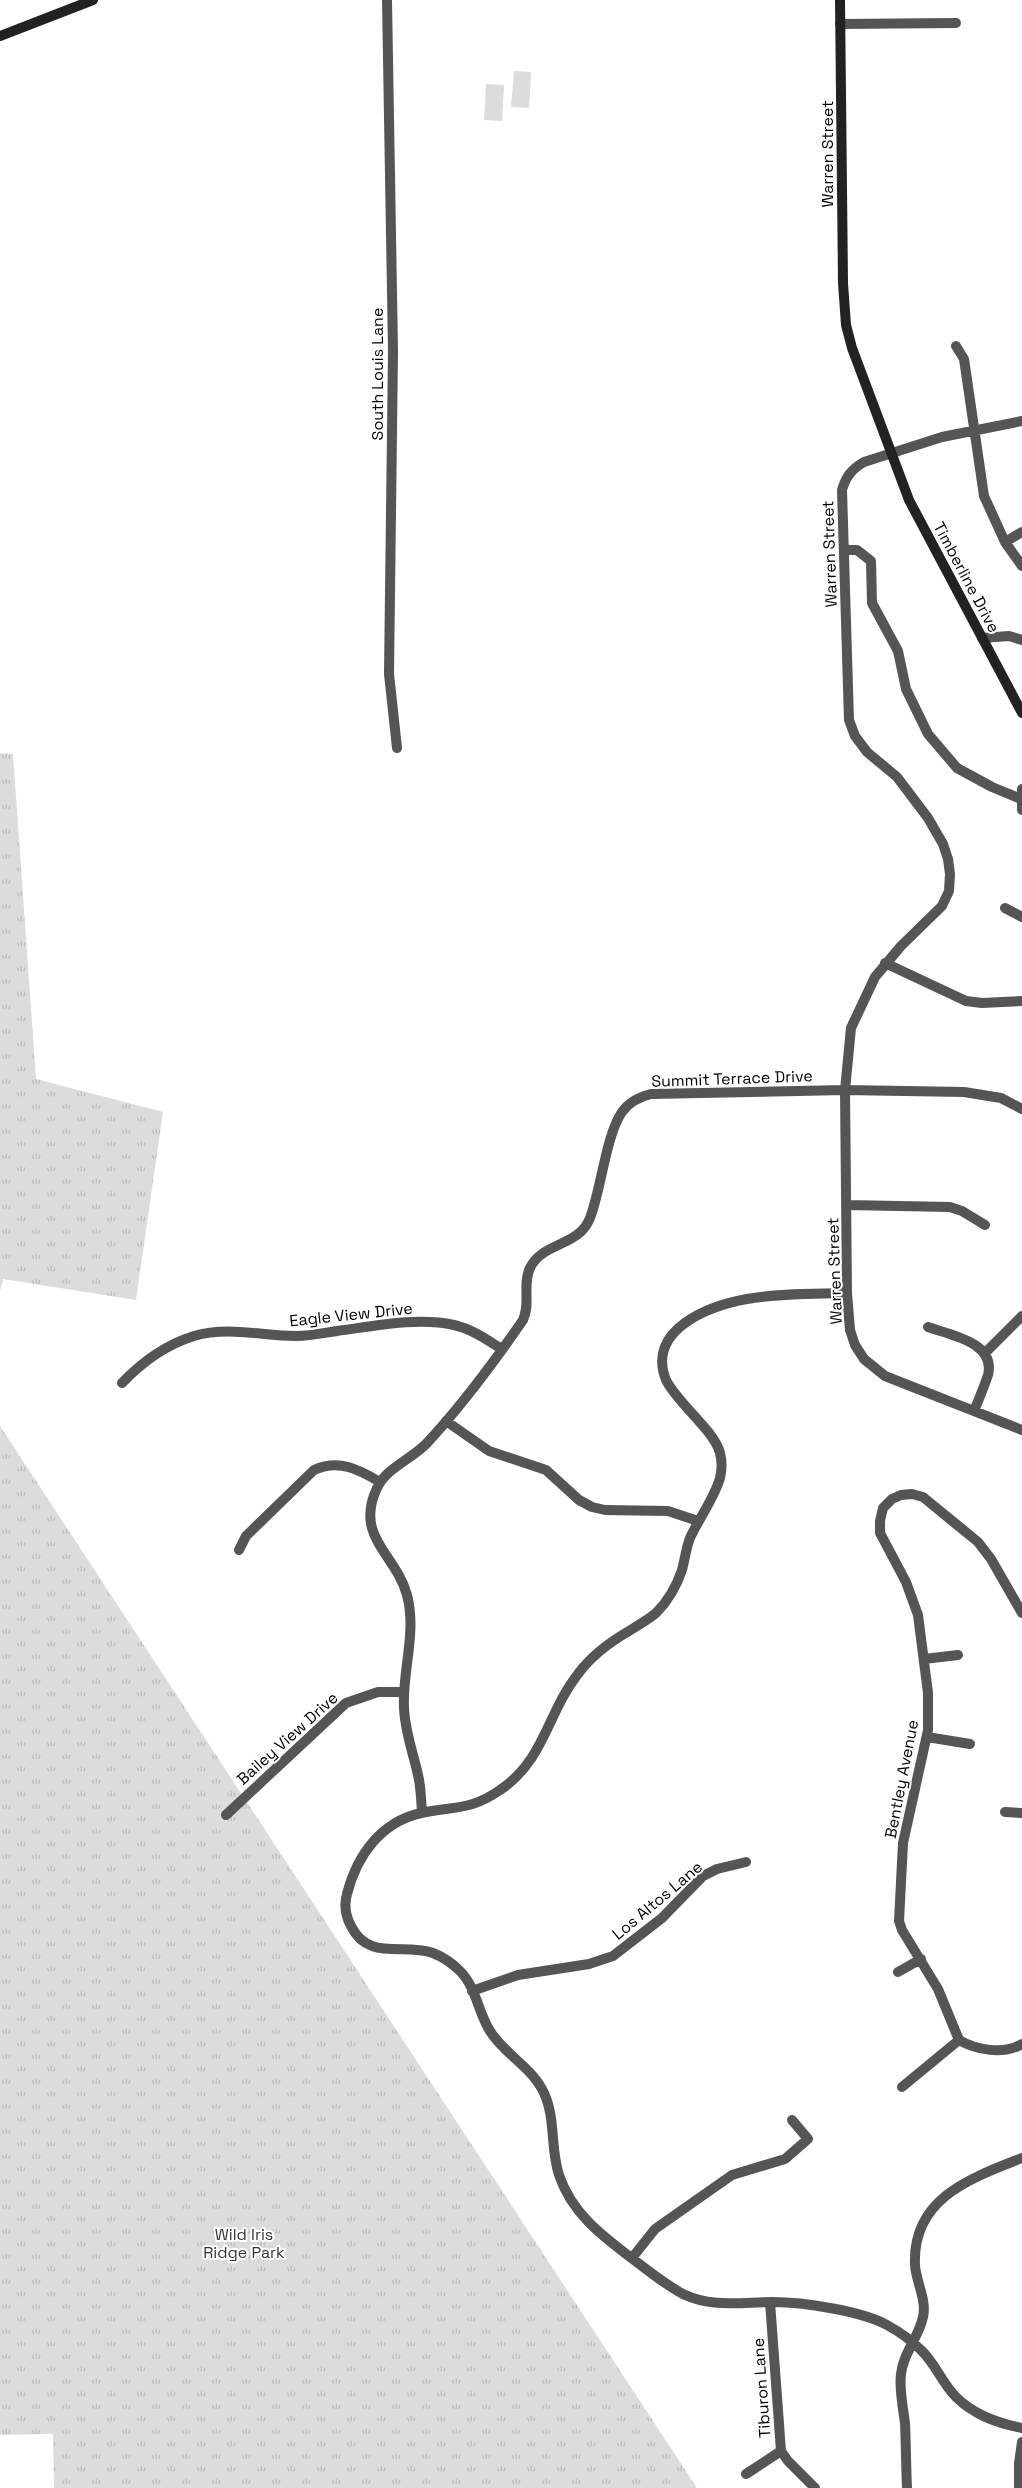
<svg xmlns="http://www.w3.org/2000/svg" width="1022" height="2488" viewBox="0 0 1022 2488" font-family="'Space Grotesk',sans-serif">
<defs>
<pattern id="park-tufts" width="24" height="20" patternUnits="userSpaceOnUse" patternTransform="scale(1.25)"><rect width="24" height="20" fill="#dcdcdc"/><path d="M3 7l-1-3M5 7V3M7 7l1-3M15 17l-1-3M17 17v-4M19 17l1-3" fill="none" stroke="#bbb"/></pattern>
</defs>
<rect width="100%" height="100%" fill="#fff"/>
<path fill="url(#park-tufts)" d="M0,753L13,754L36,1079L163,1112L136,1300L3,1279L0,1291Z
M0,1426L697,2488H54L53,2434L0,2435Z"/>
<path fill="#dcdcdc" d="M514,71L531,72L529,108L511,107Z
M486,84L504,85L502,121L484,120Z"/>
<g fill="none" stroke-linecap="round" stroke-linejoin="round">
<path stroke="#555" stroke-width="10" d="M387,0L393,351L389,674L397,748
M840,24L956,23
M956,346L964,359L984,496L1005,542L1022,566
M1022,421L942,437L864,462C852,469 846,476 842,490L849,720L855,736L867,752L897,777L928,818L943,844L948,859L950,874L949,891L942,906L901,946L875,977L851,1028L845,1090L847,1293L850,1330L855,1345L864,1359L885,1376L1022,1430
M1005,542L1022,532
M845,550H857L871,561L872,603L898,651L906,689L928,734L957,768L992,787L1021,799
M982,638L1009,636L1022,640
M1022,789V810
M1005,908L1022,917
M885,963L966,1001L982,1003L1022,1001
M847,1205L950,1207L962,1211L985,1225
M847,1293C814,1294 780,1293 747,1299C708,1306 646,1330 666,1380C678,1404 714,1430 720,1453C722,1461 722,1470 720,1478C714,1499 699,1518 690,1538C686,1548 685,1559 682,1570C677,1585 668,1601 656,1613C648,1620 638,1625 629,1631C610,1642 591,1656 578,1674C547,1713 545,1760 500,1790C470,1811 453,1806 421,1813C381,1822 357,1855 347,1894C344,1905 346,1917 351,1926C368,1961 403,1943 433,1953C443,1957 453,1964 460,1971C476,1987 478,2012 490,2031C505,2055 532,2067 544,2093C556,2119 550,2148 559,2175C573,2217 608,2240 642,2266C655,2276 668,2286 683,2294C712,2308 742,2302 773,2302C802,2302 862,2311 887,2325C898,2331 912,2341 921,2350C935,2363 942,2383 956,2397C974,2415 997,2423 1022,2428
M928,1327C950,1335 996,1342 988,1375C984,1387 979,1399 974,1411
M985,1353L1022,1316
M122,1383C143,1361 165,1345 194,1336C228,1326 262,1336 296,1336C310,1336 324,1333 337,1331C375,1326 417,1317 454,1325C472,1329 487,1340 502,1349
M446,1421L489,1451L546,1470L579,1500L592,1507L605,1510L668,1511L698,1521
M239,1550L246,1536L314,1470C339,1459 358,1469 380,1482
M1022,1613L991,1559L978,1542L923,1497L912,1494L901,1495L892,1499L883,1508L880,1521V1533L906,1582L918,1615L928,1693V1730L903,1843L899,1921L902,1930L938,1989L959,2040C976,2050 1004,2055 1022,2044
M924,1659L958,1655
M927,1737L970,1744
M422,1812C421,1800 421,1787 418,1775C413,1752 405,1732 404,1708C402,1671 417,1633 407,1595C396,1554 354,1537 377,1488C387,1467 412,1459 427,1443C462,1405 494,1362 523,1320C531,1303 522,1285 530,1268C542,1242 579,1247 590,1218C601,1190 606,1135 622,1112C629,1102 639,1097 651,1094L845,1090L964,1092L1001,1098L1022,1109
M1005,1812L1022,1813
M226,1815L346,1703L378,1692H404
M898,1972L921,1959
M472,1991L518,1975L589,1964L613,1956L662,1918L703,1876L717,1869L746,1862
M902,2087L959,2040
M632,2258L655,2229L732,2175L785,2159L808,2139L792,2120
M770,2302L781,2451L788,2461L815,2488
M746,2474L781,2451
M907,2488C906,2466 906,2445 905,2423C903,2408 899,2389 901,2374C903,2353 919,2337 923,2317C927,2300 916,2282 915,2265C912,2198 971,2178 1022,2158
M1019,2488V2463L1022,2442"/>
<path stroke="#222" stroke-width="10" d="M840,0L843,283L846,325L852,348L909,500L1022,713
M0,36L93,0"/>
</g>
<g text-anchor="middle" stroke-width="4" stroke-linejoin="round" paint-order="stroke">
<g font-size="16" fill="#000" stroke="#fff">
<text transform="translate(827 154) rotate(-90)" y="6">Warren Street</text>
<text transform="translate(377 374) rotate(-90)" y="6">South Louis Lane</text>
<text transform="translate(829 554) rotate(-92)" y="6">Warren Street</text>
<text transform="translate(967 577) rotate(62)" y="6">Timberline Drive</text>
<text transform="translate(732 1078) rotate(-2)" y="6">Summit Terrace Drive</text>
<text transform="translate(834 1271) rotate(-92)" y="6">Warren Street</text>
<text transform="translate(351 1314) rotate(-6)" y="6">Eagle View Drive</text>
<text transform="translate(287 1738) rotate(-42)" y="6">Bailey View Drive</text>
<text transform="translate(901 1779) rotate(-79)" y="6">Bentley Avenue</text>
<text transform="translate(657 1900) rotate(-40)" y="6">Los Altos Lane</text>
<text transform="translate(761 2388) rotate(-94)" y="6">Tiburon Lane</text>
</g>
<g font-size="16" fill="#333" stroke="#fff">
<text x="244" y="2240">Wild Iris<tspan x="244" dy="18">Ridge Park</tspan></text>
</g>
</g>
</svg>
